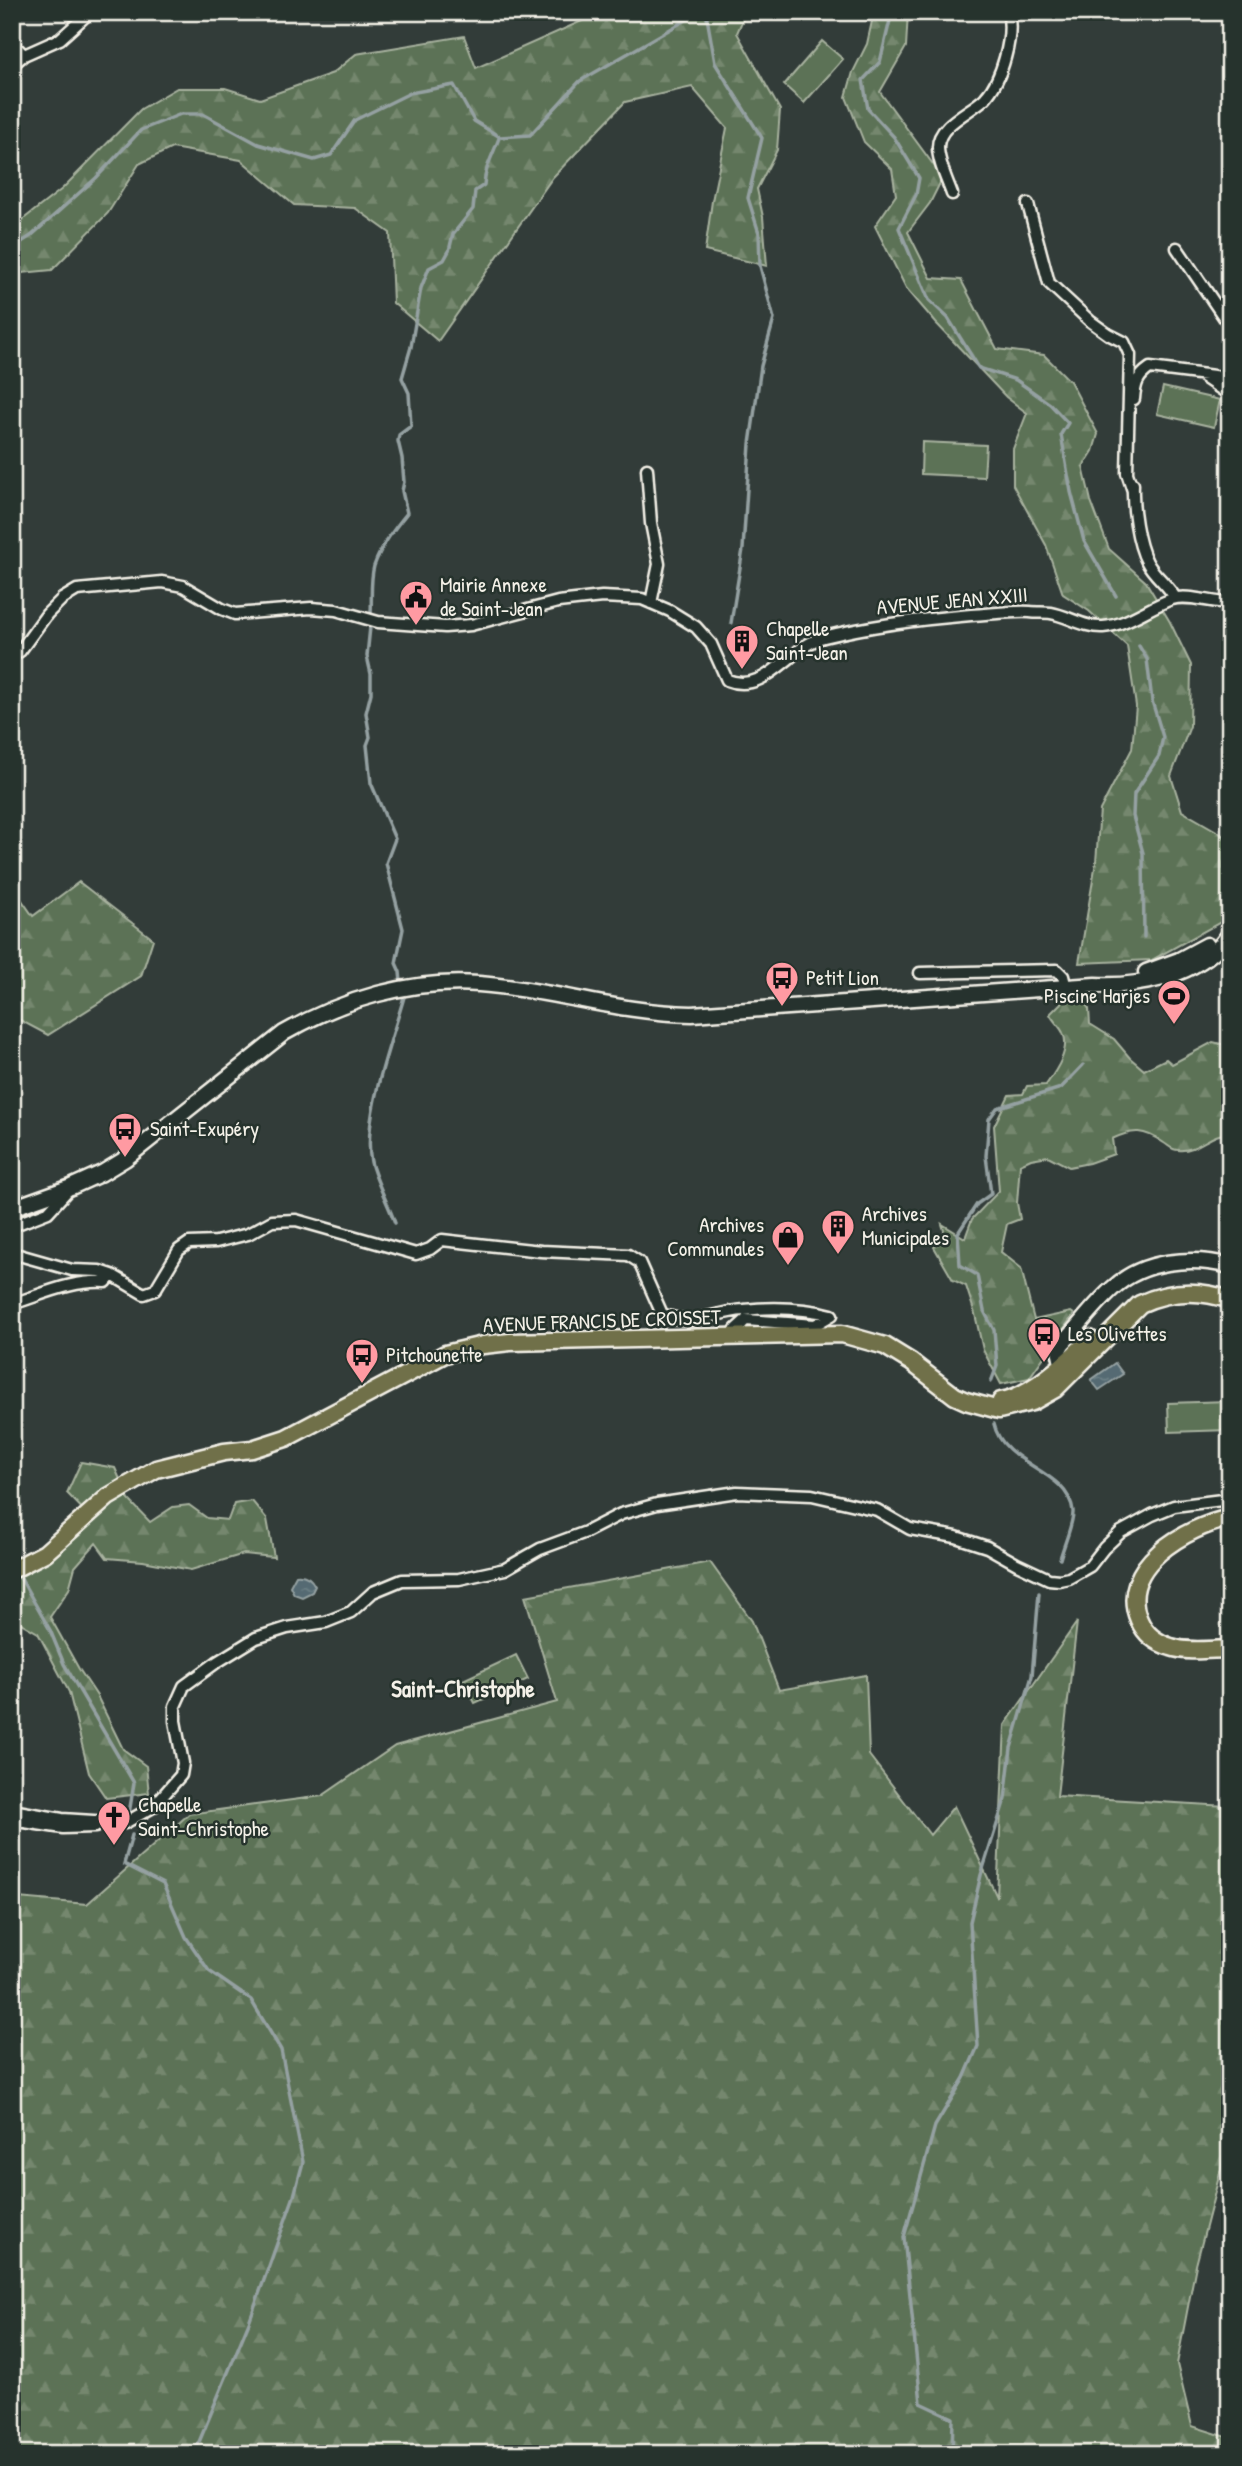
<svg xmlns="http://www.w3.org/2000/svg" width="1242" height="2466" viewBox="0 0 1242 2466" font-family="'Patrick Hand',sans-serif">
<defs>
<pattern id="forest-firs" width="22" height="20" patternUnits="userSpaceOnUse" patternTransform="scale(1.75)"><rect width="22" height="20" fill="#5c7256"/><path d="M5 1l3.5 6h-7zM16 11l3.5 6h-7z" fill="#74876e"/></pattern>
<pattern id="water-ripples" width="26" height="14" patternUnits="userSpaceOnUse" patternTransform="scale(1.75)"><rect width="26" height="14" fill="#556b73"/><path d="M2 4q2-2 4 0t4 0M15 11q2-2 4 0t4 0" fill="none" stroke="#6e8187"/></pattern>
</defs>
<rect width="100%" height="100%" fill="#323c39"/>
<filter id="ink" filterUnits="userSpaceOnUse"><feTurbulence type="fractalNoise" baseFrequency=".0143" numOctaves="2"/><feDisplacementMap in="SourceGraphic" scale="14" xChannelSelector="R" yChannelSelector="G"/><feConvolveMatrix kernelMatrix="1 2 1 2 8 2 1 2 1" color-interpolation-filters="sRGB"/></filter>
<g filter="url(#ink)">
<path fill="url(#forest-firs)" stroke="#a8b29f" stroke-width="2" d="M602,12H746L737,33L780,110L777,150L757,189L763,217L767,266L705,251L712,201L727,128L692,87L625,102L553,177L438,341L393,303L390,233L355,208L294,205L241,160L172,148L139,164L108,213L52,270L12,274V228L62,189L141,109L177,88H225L260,99L333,73L356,54L464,36L476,68Z
M874,12H908L906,47L880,92L935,167L941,181L930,203L908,232L931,278L961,280L997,349L1044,355L1070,381L1098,434L1093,451L1083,467L1091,501L1109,549L1146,582L1170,622L1191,665L1190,726L1171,776L1182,811L1220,833L1230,843V917L1152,960L1079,963L1096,862L1100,810L1132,749L1136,706L1127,646L1089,611L1063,594L1046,545L1013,485V449L1027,413L1006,397L936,323L906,288L875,226L896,195L892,169L864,142L846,97L853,72L867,44Z
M79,882L153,939L141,976L48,1035L12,1016V886L33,916Z
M1080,996L1089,1009L1090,1024L1114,1039L1130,1058L1144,1070L1166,1059L1172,1064L1213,1042L1230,1046V1133C1210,1133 1198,1152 1178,1150C1172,1150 1169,1146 1164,1143C1144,1129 1133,1129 1112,1139L1114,1154L1089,1163L1069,1167L1048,1156L1031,1159L1020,1164L1017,1203L1020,1219L1007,1224L1001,1252L1021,1268L1034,1320L1071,1312L1074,1314L1029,1378L1001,1384L983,1350L975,1314L966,1286L953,1280L934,1247L946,1237L942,1224L965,1238L972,1219L999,1191L994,1126L1009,1095L1023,1094L1027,1086L1046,1085C1055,1072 1071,1050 1063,1033C1060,1026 1053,1021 1050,1014L1064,1000Z
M81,1462L115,1468L129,1500L150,1522L173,1507L189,1505L207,1518L228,1520L234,1504L252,1501L267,1519L274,1557L244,1554L191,1570L143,1561L107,1558L96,1543L75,1567L69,1589L50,1617L79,1669L97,1696L123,1749L146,1766L149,1793L106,1798L89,1773L69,1692L38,1633L12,1618V1580C47,1566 67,1546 93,1520L67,1493Z
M710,1562L752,1621L779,1690L866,1675L869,1755L930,1835L954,1806L997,1897L1005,1725L1077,1622L1057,1796L1227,1806L1230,1804V2134L1196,2265L1177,2364L1192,2426L1230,2438V2454H12V1903L18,1898L87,1904L189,1814L322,1796L395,1746L557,1702L525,1596Z"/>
<path fill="#5c7256" stroke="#a8b29f" stroke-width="2" d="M822,41L843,59L804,103L784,85Z
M1163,387L1220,400L1214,427L1157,414Z
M922,442L986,445L984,477L921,474Z
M1228,1401L1229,1430L1169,1432L1168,1403Z
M516,1655L528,1679L475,1703L463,1680Z"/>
<path fill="url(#water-ripples)" stroke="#95a1a2" stroke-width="2" d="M1115,1363L1123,1374L1099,1390L1091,1380Z
M296,1575C305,1574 311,1578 315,1586L312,1592L302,1597L294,1594L290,1586Z"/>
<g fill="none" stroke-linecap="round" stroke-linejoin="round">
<path stroke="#95a1a2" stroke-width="3.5" d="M706,12L715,63L762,138L748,198L759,233L760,266L774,319L761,366L750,444L743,549L731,623
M892,12L880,62L863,80L868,109L894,137L919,178L916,195L899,228L929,300L948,318L979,368L1016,380L1050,404L1068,423L1061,434L1071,492L1084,541L1116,596
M12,248L31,236L96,178L141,130L181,114H203L258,144L314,160L331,155L355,120L410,93L454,85L474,121L500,137L530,135L580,81L700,12
M371,613C372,599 370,580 374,566C381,546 394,529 407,513L402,491L404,482L402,458L398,441L399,435L411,426L409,393L402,378L411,347L421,288L429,268L444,260L449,251L453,234L473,209L475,191L484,185C485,167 493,155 499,138
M370,627L367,656L371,674V693L366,713L370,737L367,745L371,783L395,839L386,863L403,929L396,963L400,972L401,982
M1139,646L1147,659L1152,701L1163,737L1159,756L1134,794L1133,816L1143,853L1144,937
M395,1223C388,1203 376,1182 371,1162C362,1118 392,1040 404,997
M991,1382L997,1366L994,1330L984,1311L977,1275L960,1265L958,1233L977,1204L991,1194L986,1156L989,1119L997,1108L1061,1088L1083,1065
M994,1424C1003,1466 1068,1469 1073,1511C1074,1522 1063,1547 1060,1559
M21,1579L50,1630L64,1664L134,1783L129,1814
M132,1835L124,1864L163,1884L186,1937L209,1971L251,2000L281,2050L303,2162L294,2196L249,2322L194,2454
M952,2454L953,2418L921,2403L904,2237L935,2126L964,2078L978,2046L970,1922L981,1875L1005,1799L1011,1748L1032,1676L1039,1593"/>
<defs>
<path id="street" d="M12,43L24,55
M12,65L24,55L60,39L90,12
M952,194C947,180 938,162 938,147C938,124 971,112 985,98C1002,80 1014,36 1008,12
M1028,204L1049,283L1090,321L1108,334L1124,342L1130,355L1127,473L1133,491
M1177,248L1230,326
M1202,376L1230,395
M1134,399C1135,384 1137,377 1150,368L1230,378
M647,469L651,523L659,564L651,603
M1133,484C1132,506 1137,543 1147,562C1154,576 1168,584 1175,598
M12,656L20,651L47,614L62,599L77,590L162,582L183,586L222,609L235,614L311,608L336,610L378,622L445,627L471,625L558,602L602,597L642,599L670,611L696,627L711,644L727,680C766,696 790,646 824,637C872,625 922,619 971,615C991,614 1011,611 1030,612C1037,613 1045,612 1051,613C1068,616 1085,628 1103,627C1127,625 1149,607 1172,599C1188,594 1212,603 1230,603
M920,973L1057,970L1063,976L1066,988
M12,1226L48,1212L68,1190
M12,1253L72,1270L100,1271L112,1275L144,1294L155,1290L179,1250L189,1243L216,1242L248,1234L272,1221L296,1220L416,1254L430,1249L442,1240L541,1251L628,1255L639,1262L662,1314C697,1328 711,1312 744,1310C773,1307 804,1308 832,1315L815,1325L746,1320L736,1329L735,1337
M12,1304C44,1294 72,1280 106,1282L112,1275
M12,1810L62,1819L125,1823L153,1807L181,1775L183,1763L175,1721V1706L184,1686L217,1662L256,1638L287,1628L326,1622L351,1612L373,1592L402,1580L459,1579L505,1569L540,1549L586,1532L621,1514L657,1504L737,1492L812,1495L877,1510L910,1529L956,1537L987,1547L1017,1564L1049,1579L1059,1580L1069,1578L1090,1566L1104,1548L1121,1532L1152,1515L1174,1506L1230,1499
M12,1822L18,1821L63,1828L95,1827"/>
<path id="secondary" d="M1146,972L1179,960L1207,945
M12,1208L71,1187L102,1173L125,1159L284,1033C343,999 411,979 479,984C551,989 619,1013 692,1014L1095,985C1137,987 1187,978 1219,947C1223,943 1226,938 1230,934
M1062,1363L1059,1350L1062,1344C1079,1326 1094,1305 1113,1288C1143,1260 1192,1256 1230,1266"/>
<path id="primary" d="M1001,1401C1030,1397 1070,1360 1090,1339
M1230,1518C1186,1527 1116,1567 1139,1620C1145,1634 1157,1643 1171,1647C1188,1653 1212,1649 1230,1649
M12,1570L45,1553L108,1497L156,1469L224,1452L252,1449L286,1438L445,1354L483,1345L510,1342L842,1334L885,1346L911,1362L955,1396L966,1401L999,1410L1032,1402L1055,1389L1140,1304C1170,1290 1199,1289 1230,1300"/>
</defs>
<use href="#street" stroke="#f4f1e8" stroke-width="15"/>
<use href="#secondary" stroke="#f4f1e8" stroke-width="19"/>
<use href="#primary" stroke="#f4f1e8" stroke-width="21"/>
<use href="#street" stroke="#26332d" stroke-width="10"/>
<use href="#secondary" stroke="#26332d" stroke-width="14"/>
<use href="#primary" stroke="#70704a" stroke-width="16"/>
</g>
</g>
<defs>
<symbol id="civic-pin" viewBox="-11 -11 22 30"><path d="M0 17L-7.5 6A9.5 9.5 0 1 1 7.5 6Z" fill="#ff9aa2" stroke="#26332d"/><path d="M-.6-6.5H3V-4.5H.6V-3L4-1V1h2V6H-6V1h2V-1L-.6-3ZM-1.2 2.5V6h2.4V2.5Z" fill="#111"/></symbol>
<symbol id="building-pin" viewBox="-11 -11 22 30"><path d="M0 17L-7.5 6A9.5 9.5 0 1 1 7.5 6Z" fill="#ff9aa2" stroke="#26332d"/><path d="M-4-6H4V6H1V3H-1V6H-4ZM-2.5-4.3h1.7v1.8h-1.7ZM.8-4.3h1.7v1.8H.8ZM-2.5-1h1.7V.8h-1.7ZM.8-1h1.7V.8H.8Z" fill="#111"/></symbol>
<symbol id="bus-pin" viewBox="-11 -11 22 30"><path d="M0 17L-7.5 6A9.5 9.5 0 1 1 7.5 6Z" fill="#ff9aa2" stroke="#26332d"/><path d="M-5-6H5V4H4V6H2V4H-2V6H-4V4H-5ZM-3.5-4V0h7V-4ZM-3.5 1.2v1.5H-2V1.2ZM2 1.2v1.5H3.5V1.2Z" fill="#111"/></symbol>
<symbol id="stadium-pin" viewBox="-11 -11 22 30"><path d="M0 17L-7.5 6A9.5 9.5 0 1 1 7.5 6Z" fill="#ff9aa2" stroke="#26332d"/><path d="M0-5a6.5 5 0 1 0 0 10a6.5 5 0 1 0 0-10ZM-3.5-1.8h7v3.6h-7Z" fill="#111"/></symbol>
<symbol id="shop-pin" viewBox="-11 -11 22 30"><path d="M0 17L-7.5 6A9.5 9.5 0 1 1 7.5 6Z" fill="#ff9aa2" stroke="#26332d"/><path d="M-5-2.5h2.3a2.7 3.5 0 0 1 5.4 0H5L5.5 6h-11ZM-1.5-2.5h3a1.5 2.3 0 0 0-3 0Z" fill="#111"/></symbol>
<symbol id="church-pin" viewBox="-11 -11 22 30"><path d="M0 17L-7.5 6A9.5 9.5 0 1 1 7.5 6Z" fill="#ff9aa2" stroke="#26332d"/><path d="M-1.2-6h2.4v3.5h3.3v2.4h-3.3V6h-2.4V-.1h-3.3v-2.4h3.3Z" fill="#111"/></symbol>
</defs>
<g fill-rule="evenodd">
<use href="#civic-pin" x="397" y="578" width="38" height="52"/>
<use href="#building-pin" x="723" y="622" width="38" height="52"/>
<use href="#bus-pin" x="763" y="959" width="38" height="52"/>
<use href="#stadium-pin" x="1155" y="977" width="38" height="52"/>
<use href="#bus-pin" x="106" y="1110" width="38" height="52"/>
<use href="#building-pin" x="819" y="1207" width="38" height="52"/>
<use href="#shop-pin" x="769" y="1218" width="38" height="52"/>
<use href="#bus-pin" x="1025" y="1315" width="38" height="52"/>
<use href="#bus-pin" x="343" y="1336" width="38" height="52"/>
<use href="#church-pin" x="95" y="1798" width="38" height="52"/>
</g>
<g text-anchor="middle" stroke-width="5" stroke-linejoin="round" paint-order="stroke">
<g font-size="21" fill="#f4f1e8" stroke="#26332d" text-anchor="start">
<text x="440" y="592">Mairie Annexe<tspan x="440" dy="24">de Saint-Jean</tspan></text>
<text x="766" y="636">Chapelle<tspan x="766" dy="24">Saint-Jean</tspan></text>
<text x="806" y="985">Petit Lion</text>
<text x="1150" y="1003" text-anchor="end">Piscine Harjes</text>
<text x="150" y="1136">Saint-Exupéry</text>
<text x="862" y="1221">Archives<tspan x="862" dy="24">Municipales</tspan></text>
<text x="764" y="1232" text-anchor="end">Archives<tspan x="764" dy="24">Communales</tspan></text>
<text x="1068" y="1341">Les Olivettes</text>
<text x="386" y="1362">Pitchounette</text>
<text x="138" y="1812">Chapelle<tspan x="138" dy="24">Saint-Christophe</tspan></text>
</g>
<g font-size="21" fill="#f4f1e8" stroke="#26332d">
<text transform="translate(952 601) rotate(-5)" y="7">AVENUE JEAN XXIII</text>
<text transform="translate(602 1321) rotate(-2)" y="7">AVENUE FRANCIS DE CROISSET</text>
</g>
<g font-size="23" font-weight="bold" fill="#f4f1e8" stroke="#26332d">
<text x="463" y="1697">Saint-Christophe</text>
</g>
</g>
<rect width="1242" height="2466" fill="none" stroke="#26332d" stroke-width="42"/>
<rect x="21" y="21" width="1200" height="2424" fill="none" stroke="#f4f1e8" stroke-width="2.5" filter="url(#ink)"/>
</svg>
